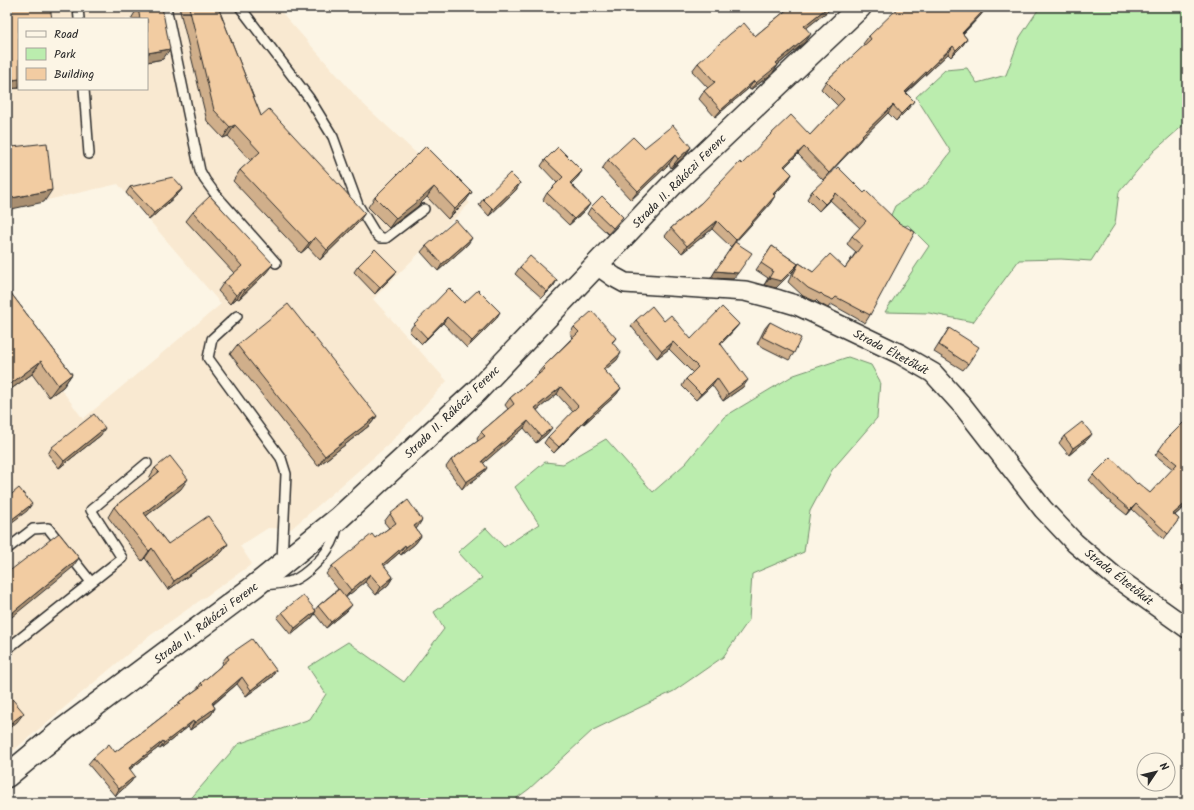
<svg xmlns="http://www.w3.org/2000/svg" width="1194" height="810" viewBox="0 0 1194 810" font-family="Kalam,sans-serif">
<rect width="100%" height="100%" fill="#fcf5e5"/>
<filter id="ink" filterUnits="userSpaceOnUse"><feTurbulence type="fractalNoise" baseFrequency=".025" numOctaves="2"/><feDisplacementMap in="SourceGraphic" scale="8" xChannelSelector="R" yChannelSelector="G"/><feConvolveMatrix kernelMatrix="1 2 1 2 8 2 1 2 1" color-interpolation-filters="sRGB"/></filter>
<g filter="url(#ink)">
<path fill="#f9e9d1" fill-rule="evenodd" d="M7,7H277L361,102L470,203L373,299L447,381L387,446L291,529L268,528L240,546L252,564L148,637L7,756V315L83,419L221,304L118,184L7,209ZM19,19H147V89H19Z"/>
<path fill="#bbedae" stroke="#738c6c" d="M1040,7H1187V122L1154,151L1119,192L1115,224L1091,261L1061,259L1019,260L973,322L929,313L885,312L929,246L908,225L883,233L895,206L925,186L951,152L916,97L945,70L967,68L977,83L1006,75L1020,37Z
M848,357L871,365L880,381L877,418L832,470L810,511L804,552L752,574L749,620L723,657L674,691L593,730L529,789L510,803H187L238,744L310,719L326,694L308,667L348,642L404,682L444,629L434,612L482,578L458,552L486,528L504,547L539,524L515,487L545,462L563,464L606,439L653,492L686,463L724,417L794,375Z"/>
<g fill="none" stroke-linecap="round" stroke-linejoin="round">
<defs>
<path id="service" d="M78,7L79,19
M166,7L200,171L205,180L216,195L276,263
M240,7L309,98L333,137L358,205L375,233L380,238H386L424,209
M84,89L89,154
M237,316L212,339L208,358L281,458L286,474L282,560
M7,549L33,529L48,528L91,582
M263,585C274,584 284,584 294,580C305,575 322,559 328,549C334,541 336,532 338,523
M7,649L122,558L91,510L147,463"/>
<path id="minor" d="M597,265L614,277L625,283L745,291L779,300L799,306L835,323L900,354L933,373L962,405L1043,509L1075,543L1114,576L1187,628"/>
<path id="secondary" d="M7,776L65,728L255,586L339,518L477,391L672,185L860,7"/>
</defs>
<use href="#service" stroke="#2b2b2b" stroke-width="12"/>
<use href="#minor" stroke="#2b2b2b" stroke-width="22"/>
<use href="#secondary" stroke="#2b2b2b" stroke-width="25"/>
<use href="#service" stroke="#fcf5e5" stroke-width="9"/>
<use href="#minor" stroke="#fcf5e5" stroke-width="19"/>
<use href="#secondary" stroke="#fcf5e5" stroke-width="22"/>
</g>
<path fill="#d0af8b" stroke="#2b2b2b" d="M7,7H50L19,88L7,89Z
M137,7H162V8L163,59L147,62V19H131L137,9Z
M179,7H218L261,116L358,223L320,260L308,247L301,253L233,181L240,170L251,161L228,136L223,138L207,121Z
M790,7H833L806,28L805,42L778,65L772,74L750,90L749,88L715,117L699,99L704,91L708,88L692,71L698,63L755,36Z
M903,7L981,15L963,34L967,39L962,46L951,57L948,54L906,93L908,109L896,121L888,113L862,138L858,143L823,180L798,154L785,167L792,174L787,182L774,195L770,204L735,242L733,279L711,278L734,243L731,247L712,229L682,253L665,236L671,228L701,203L742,164L810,135L838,106L821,89L826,81L865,45L863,44L869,36Z
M426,146L472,192L465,202L448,219L427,197L417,207L389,228L368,207L375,197Z
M691,147L685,156L671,168L669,164L631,200L602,169L608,160L644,148Z
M545,160L582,171L577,178L571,184L590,204L585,211L569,225L543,200L547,193L557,183L541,166Z
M520,183L516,190L489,216L479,205L483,199Z
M130,187L183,188L178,194L149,220L126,193Z
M812,191L864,193L866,191L870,315L865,323L831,304L828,308L819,303L816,300L815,301L803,296L788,282L794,270L799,263L813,272L845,268L856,252L847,244L852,236L860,228L830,200L819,211L807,199Z
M591,207L623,217L618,223L608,234L587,214Z
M193,212L266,273L239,299L237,298L230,304L218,291L224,282L234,273L186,221Z
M468,244L438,271L421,252L426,246Z
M772,246L798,264L794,270L776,288L764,285L768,278L756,270Z
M358,266L397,271L392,277L375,294L354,272Z
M520,267L557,280L553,287L542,298L515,274Z
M7,288L72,374L63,387L49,397L32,374L7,392Z
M464,303L496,319L467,348L443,323L422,344L409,331L414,324Z
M636,320L664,321L691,339L739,324L734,330L721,344L743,387L723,401L712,385L696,400L682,386L686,379L693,373L669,349L657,358L631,326Z
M770,322L794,353L789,360L757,344L765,328Z
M574,327L616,338L612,343L617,360L604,370L621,388L616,395L584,424V423L554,453L544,443L548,437L573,412L557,394L537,410L547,434L536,443L524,428L483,463L487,468L482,474L462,489L446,467L451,460L478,441L477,439L481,432L508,409L505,405L510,398L539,374L538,373L543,367L573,337L570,333Z
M949,328L968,364L963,370L934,352Z
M237,345L377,416L370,425L318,466L230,354Z
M1187,423V505L1175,515L1179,519L1164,539L1132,509L1127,515L1107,499L1089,480L1093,475L1137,484L1150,493L1173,469L1155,455L1159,450Z
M1092,434L1087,440L1069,455L1059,443L1064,436Z
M101,435L59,468L48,454L52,447Z
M155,468L181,489L146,516L168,544H228L221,553L168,590L145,558L142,561L108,517L114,507L150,479L149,478Z
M390,514L417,528L416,529L421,536L415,544L401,555L399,553L384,566L393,577L388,585L376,595L365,582L346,597L347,611L326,628L315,614L312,618L291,635L277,618L282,612L315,610L318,606L338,589L326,574L332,566L375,538L389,528L384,522Z
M1187,577V592L1180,588Z
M227,656L267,660L276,670L272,677L246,696L237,684L213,705L215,708L211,715L190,730L188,727L160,749L158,748L130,769L131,782L115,796L88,764L93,758L115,752L145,730L177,705L179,702L197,689L201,683L223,664L222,662Z"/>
<path fill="#a98f71" stroke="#2b2b2b" d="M828,7H833L799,34L804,26Z
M986,8L981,15L956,40L962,33Z
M811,34L805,42L774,68L778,65L772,74L750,90L756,83L776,63Z
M967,39L962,46L951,57L956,50Z
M953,46L948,54L899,99L905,92Z
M170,49L163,59L147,62L148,53Z
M19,79V88L7,89L13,80Z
M754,81L749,88L715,117L721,110Z
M914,101L908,109L896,121L901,114Z
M893,105L888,113L862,138L858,143L823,180L829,173L862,135Z
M235,125L228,136L223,138L230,127Z
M691,147L685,156L671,168L678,159Z
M804,147L798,154L778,174L784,166Z
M675,155L669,164L631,200L638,191Z
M582,171L577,178L565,190L570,183Z
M792,174L787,182L767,201L773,194Z
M520,183L516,190L489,216L493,209Z
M434,187L427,197L417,207L389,228L396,218Z
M183,188L178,194L149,220L154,213Z
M52,190L44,202L7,210V199Z
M472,192L465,202L448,219L455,209Z
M836,193L830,200L819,211L825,204Z
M775,196L770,204L731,247L736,240Z
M590,204L585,211L569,225L574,219Z
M365,213L358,223L320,260L327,250Z
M717,221L712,229L682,253L687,246Z
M315,237L308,247L301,253L309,243Z
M472,238L468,244L438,271L442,264Z
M273,264L266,273L239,299L245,290Z
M798,264L794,270L776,288L764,285L769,278Z
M397,271L392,277L375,294L380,287Z
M715,271L738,273L733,279L711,278Z
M557,280L553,287L542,298Z
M243,289L237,298L230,304L236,295Z
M500,312L496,319L467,348L472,341Z
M447,317L443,323L422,344L427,338Z
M739,324L734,330L716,349L720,343Z
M673,342L669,349L657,358L662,351Z
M621,353L617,360L599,375L603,369Z
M41,361L32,374L7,392V388L9,385Z
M72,374L63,387L49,397L58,385Z
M717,378L712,385L696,400L701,394Z
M748,380L743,387L723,401L728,394Z
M561,387L557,394L531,415L535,408Z
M621,388L616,395L584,424L589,417Z
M377,416L370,425L318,466L325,456Z
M588,417L584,423L554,453L559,447Z
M528,421L524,428L478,468L482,461Z
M105,428L101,435L59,468L64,461Z
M552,428L547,434L536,443L541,436Z
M1092,434L1087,440L1069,455L1073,448Z
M487,468L482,474L462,489L466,482Z
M188,479L181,489L137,523L144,513Z
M1187,502V505L1170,519L1173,514Z
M32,504L27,511L7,526V523Z
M1136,504L1132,509L1127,515L1130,510Z
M422,520L417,528L408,534L414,526Z
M421,536L415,544L401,555L406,547Z
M228,544L221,553L168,590L174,581Z
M405,545L399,553L377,572L383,564Z
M152,548L145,558L142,561L149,551Z
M79,558L72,568L7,621V617Z
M370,574L365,582L345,598L351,590Z
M393,577L388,585L376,595L381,587Z
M352,605L347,611L326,628L331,622Z
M316,611L312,618L291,635L295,628Z
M276,670L272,677L246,696L251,690Z
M242,677L237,684L207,709L212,703Z
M215,708L211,715L190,730L194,723Z
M24,713L17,722L7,730V726Z
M193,721L188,727L160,749L164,743Z
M163,741L158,748L124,774L129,768Z
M135,776L131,782L115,796L119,789Z"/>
<path fill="#f2cca2" stroke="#2b2b2b" d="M11,7H50L52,19H19V79L13,80L7,27V17Z
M143,7H162L170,49L148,53L147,19H140L138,8Z
M189,7H218L261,116L269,109L365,213L327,250L315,237L309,243L240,170L260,152L235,125L230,127L214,110Z
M790,7H828L804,26L811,34L776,63L778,65L777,66L756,83L754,81L721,110L704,91L715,82L698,63L730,34L744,23L755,36Z
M899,7H986V8L962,33L967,39L956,50L953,46L905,92L914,101L901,114L893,105L862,135L863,136L829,173L804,147L784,166L792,174L773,194L775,196L736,240L717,221L687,246L671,228L701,203L740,162L742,164L770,135L791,115L810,135L844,99L826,81L871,39L869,36Z
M7,112L12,147L47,143L52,190L7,199Z
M673,125L691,147L678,159L675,155L638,191L608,160L633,137L644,148Z
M426,146L472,192L455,209L434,187L423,197L396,218L375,197Z
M558,147L582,171L570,183L590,204L574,219L547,193L563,177L545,160Z
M838,167L864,193L866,191L899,223L915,232L870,315L836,297L833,300L824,296L821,293L820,294L808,288L793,275L799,263L813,272L830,254L845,268L862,245L852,236L866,221L836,193L825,204L812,191Z
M510,173L520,183L493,209L483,199Z
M173,177L183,188L154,213L130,187Z
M210,196L273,264L245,290L243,289L236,295L224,282L242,266L193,212Z
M602,196L623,217L613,228L591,207Z
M456,220L472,238L442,264L426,246Z
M735,242L752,253L738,273L715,271Z
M772,246L798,264L781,281L769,278L773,271L761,263Z
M375,249L397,271L380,287L358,266Z
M530,256L557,280L547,292L520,267Z
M7,288L72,374L58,385L41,361L9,385L7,383V365L9,364L7,362Z
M449,288L464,303L478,290L500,312L472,341L447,317L427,338L414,324Z
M288,304L377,416L325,456L237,345Z
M652,306L664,321L671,315L691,339L722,307L739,324L720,343L748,380L728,394L717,378L701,394L686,379L698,367L673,342L662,351L636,320Z
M592,311L616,338L612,342L621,353L603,369L621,388L589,417H588L559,447L548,437L578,406L561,387L535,408L552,428L541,436L528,421L482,461L487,468L466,482L451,460L485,436L481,432L514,404L510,398L545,369L543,367L579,332L574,327Z
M770,322L801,338L794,353L762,337Z
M949,328L979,347L968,364L939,345Z
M94,414L105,428L64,461L52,447Z
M1185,421L1187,423V502L1173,514L1179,519L1168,534L1136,504L1130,510L1111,494L1093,475L1111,457L1137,484L1138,483L1150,493L1177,464L1159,450L1166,440Z
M1082,422L1092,434L1073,448L1064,436Z
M170,456L188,479L144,513L168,544L208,516L228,544L174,581L152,548L149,551L114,507L159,472L155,468Z
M19,488L32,504L7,523V498Z
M408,500L422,520L414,526L421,536L406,547L405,545L383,564L393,577L381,587L370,574L351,590L332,566L372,534L375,538L396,523L390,514Z
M59,533L79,558L7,617V573Z
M1187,578V587L1183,584Z
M339,589L352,605L331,622L318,606Z
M303,595L316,611L295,628L282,612Z
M252,639L267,660L268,659L276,670L251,690L242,677L212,703L215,708L194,723L193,721L164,743L163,741L129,768L135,776L119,789L93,758L109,744L115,752L145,730L180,703L179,702L203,685L201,683L229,659L227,656Z
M8,694L24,713L7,726V695Z"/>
</g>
<g text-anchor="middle" stroke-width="3.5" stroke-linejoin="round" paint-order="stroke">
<g font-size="12" fill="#2b2b2b" stroke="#fcf5e5">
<text transform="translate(679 181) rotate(-45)" y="4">Strada II. Rákóczi Ferenc</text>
<text transform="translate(891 352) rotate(28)" y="4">Strada Éltetőkút</text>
<text transform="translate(452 412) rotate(-44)" y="4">Strada II. Rákóczi Ferenc</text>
<text transform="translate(1119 577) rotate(38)" y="4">Strada Éltetőkút</text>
<text transform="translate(206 623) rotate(-37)" y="4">Strada II. Rákóczi Ferenc</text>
</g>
</g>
<rect width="1194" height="810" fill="none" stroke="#fcf5e5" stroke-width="24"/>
<rect x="12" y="12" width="1170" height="786" fill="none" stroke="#2b2b2b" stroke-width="1.5" filter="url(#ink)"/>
<rect x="18" y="18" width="130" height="72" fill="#fcf5e5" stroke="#a8a49b"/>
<rect x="26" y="31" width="20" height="6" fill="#fcf5e5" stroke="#a8a49b"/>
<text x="54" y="38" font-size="12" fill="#2b2b2b">Road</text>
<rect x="26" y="48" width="20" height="12" fill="#bbedae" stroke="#a8a49b"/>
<text x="54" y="58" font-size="12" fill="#2b2b2b">Park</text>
<rect x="26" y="68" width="20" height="12" fill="#f2cca2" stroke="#a8a49b"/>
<text x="54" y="78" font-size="12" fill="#2b2b2b">Building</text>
<g transform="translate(1156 772) rotate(55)"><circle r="19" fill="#fcf5e5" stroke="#a8a49b"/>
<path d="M0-3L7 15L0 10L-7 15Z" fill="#2b2b2b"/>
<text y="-6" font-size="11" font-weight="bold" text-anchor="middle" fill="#2b2b2b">N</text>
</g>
</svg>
